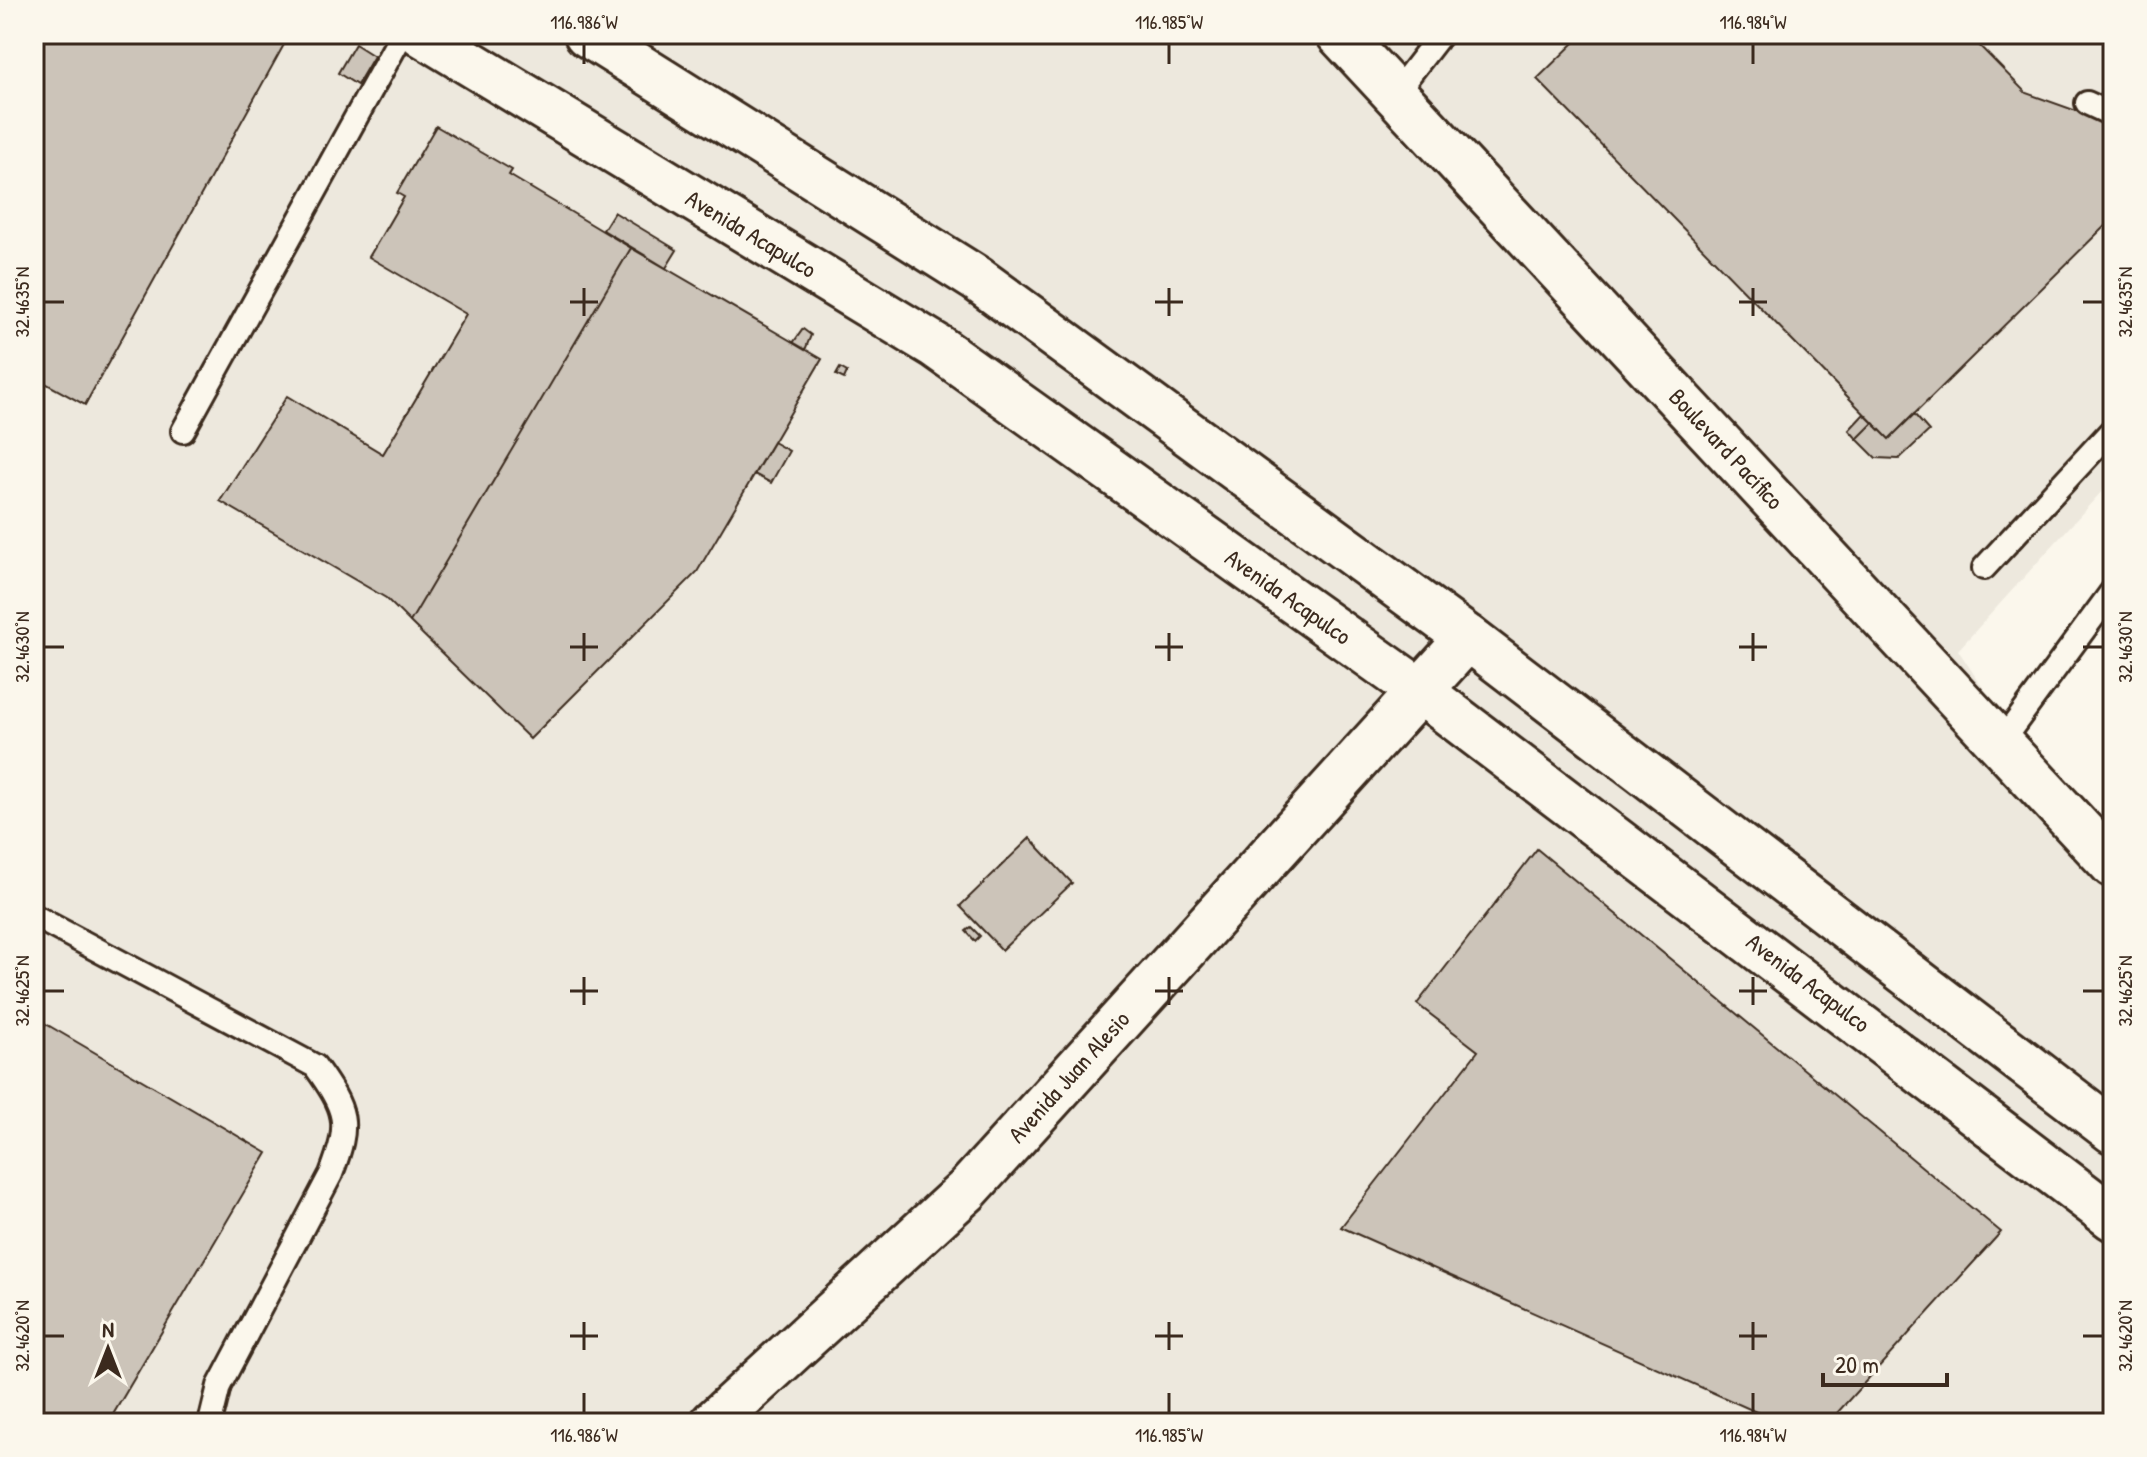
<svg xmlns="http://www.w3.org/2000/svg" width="2147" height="1457" viewBox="0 0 2147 1457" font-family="'Patrick Hand',sans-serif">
<rect width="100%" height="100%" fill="#fbf7ec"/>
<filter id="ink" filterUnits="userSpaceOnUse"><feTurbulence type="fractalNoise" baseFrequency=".0125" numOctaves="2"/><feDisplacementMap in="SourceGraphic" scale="16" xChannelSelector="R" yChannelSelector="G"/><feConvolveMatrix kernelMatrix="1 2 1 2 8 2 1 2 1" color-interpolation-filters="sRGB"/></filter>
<g filter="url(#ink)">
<path fill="#ede8dd" d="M34,34H2113V479L1958,650L2011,731L2113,835V1423H34Z"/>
<path fill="#ccc4b9" stroke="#3b2a1e" stroke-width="2" d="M34,34H273L286,41L85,405L34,377Z
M1583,34H1968L2026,93L2113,124V218L1889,439L1537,79Z
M355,44L374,56L357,85L338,73Z
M436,126L512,170L509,175L631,248L410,622L386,598L220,501L287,396L383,454L466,314L369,257L404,197L397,193Z
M614,212L677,250L666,268L603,230Z
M631,248L822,359L697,572L530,739L410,622Z
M803,329L811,335L805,350L793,343Z
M840,368L847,372L844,379L836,375Z
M1864,414L1873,423L1857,439L1849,430Z
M1914,414L1929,431L1899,459L1876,458L1857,439L1873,423L1889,439Z
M773,442L789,451L771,483L754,474Z
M1030,838L1072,883L1002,950L960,906Z
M1537,849L2001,1232L1828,1423H1781L1341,1227L1478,1051L1417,1004Z
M971,927L980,936L975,941L966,931Z
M34,1017L267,1153L108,1423H34Z"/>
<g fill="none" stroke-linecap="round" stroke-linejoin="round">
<defs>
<path id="service" d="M1393,96L1441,34
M2087,103L2113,115
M183,431L402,34
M1984,568L2113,429
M2002,741L2113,590
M34,916L315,1066C347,1111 351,1122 331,1174L219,1386L210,1423"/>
<path id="tertiary" d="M713,1423L967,1190L1468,638"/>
<path id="secondary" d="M422,34L936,346L1420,691L2113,1218
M587,34L977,279L1468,638L2113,1131"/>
<path id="primary" d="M1339,34L2113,865"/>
</defs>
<use href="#service" stroke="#3b2a1e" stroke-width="28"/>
<use href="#tertiary" stroke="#3b2a1e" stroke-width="50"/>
<use href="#secondary" stroke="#3b2a1e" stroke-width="50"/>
<use href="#primary" stroke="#3b2a1e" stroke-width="50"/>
<use href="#service" stroke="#fbf7ec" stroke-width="22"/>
<use href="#tertiary" stroke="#fbf7ec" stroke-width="44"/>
<use href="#secondary" stroke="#fbf7ec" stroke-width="44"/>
<use href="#primary" stroke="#fbf7ec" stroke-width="44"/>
</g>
</g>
<path fill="none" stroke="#3b2a1e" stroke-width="3" d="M584,44V64M1169,44V64M1753,44V64M584,288V316M1169,288V316M1753,288V316M44,302H64M570,302H598M1155,302H1183M1739,302H1767M2083,302H2103M584,633V661M1169,633V661M1753,633V661M44,647H64M570,647H598M1155,647H1183M1739,647H1767M2083,647H2103M584,977V1005M1169,977V1005M1753,977V1005M44,991H64M570,991H598M1155,991H1183M1739,991H1767M2083,991H2103M584,1322V1350M1169,1322V1350M1753,1322V1350M44,1336H64M570,1336H598M1155,1336H1183M1739,1336H1767M2083,1336H2103M584,1393V1413M1169,1393V1413M1753,1393V1413"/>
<g text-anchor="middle" stroke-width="7" stroke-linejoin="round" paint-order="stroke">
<g font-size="24" fill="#3b2a1e" stroke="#fbf7ec">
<text transform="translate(751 234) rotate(31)" y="8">Avenida Acapulco</text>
<text transform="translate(1726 449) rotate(47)" y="8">Boulevard Pacífico</text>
<text transform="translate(1288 597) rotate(35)" y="8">Avenida Acapulco</text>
<text transform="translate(1808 983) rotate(37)" y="8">Avenida Acapulco</text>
<text transform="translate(1069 1077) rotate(-48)" y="8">Avenida Juan Alesio</text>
</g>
</g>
<rect width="2147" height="1457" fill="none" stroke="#fbf7ec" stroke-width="88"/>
<g transform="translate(108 1349)" stroke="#fbf7ec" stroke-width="6" paint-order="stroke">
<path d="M0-6L14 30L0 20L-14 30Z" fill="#3b2a1e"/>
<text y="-12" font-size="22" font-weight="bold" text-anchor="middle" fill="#3b2a1e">N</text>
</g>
<path d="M1823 1373v12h124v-12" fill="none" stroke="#3b2a1e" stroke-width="4"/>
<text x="1835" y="1373" font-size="24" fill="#3b2a1e" stroke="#fbf7ec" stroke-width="6" paint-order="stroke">20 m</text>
<rect x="44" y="44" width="2059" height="1369" fill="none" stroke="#3b2a1e" stroke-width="3"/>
<g font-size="20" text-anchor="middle" fill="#3b2a1e">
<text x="584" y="29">116.986°W</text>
<text x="1169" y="29">116.985°W</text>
<text x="1753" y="29">116.984°W</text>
<text transform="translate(22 302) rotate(-90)" y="7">32.4635°N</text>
<text transform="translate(2125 302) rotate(-90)" y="7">32.4635°N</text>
<text transform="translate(22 647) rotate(-90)" y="7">32.4630°N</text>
<text transform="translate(2125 647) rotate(-90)" y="7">32.4630°N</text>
<text transform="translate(22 991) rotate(-90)" y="7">32.4625°N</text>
<text transform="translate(2125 991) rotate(-90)" y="7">32.4625°N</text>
<text transform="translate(22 1336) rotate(-90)" y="7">32.4620°N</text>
<text transform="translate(2125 1336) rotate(-90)" y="7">32.4620°N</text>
<text x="584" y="1442">116.986°W</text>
<text x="1169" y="1442">116.985°W</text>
<text x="1753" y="1442">116.984°W</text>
</g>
</svg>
